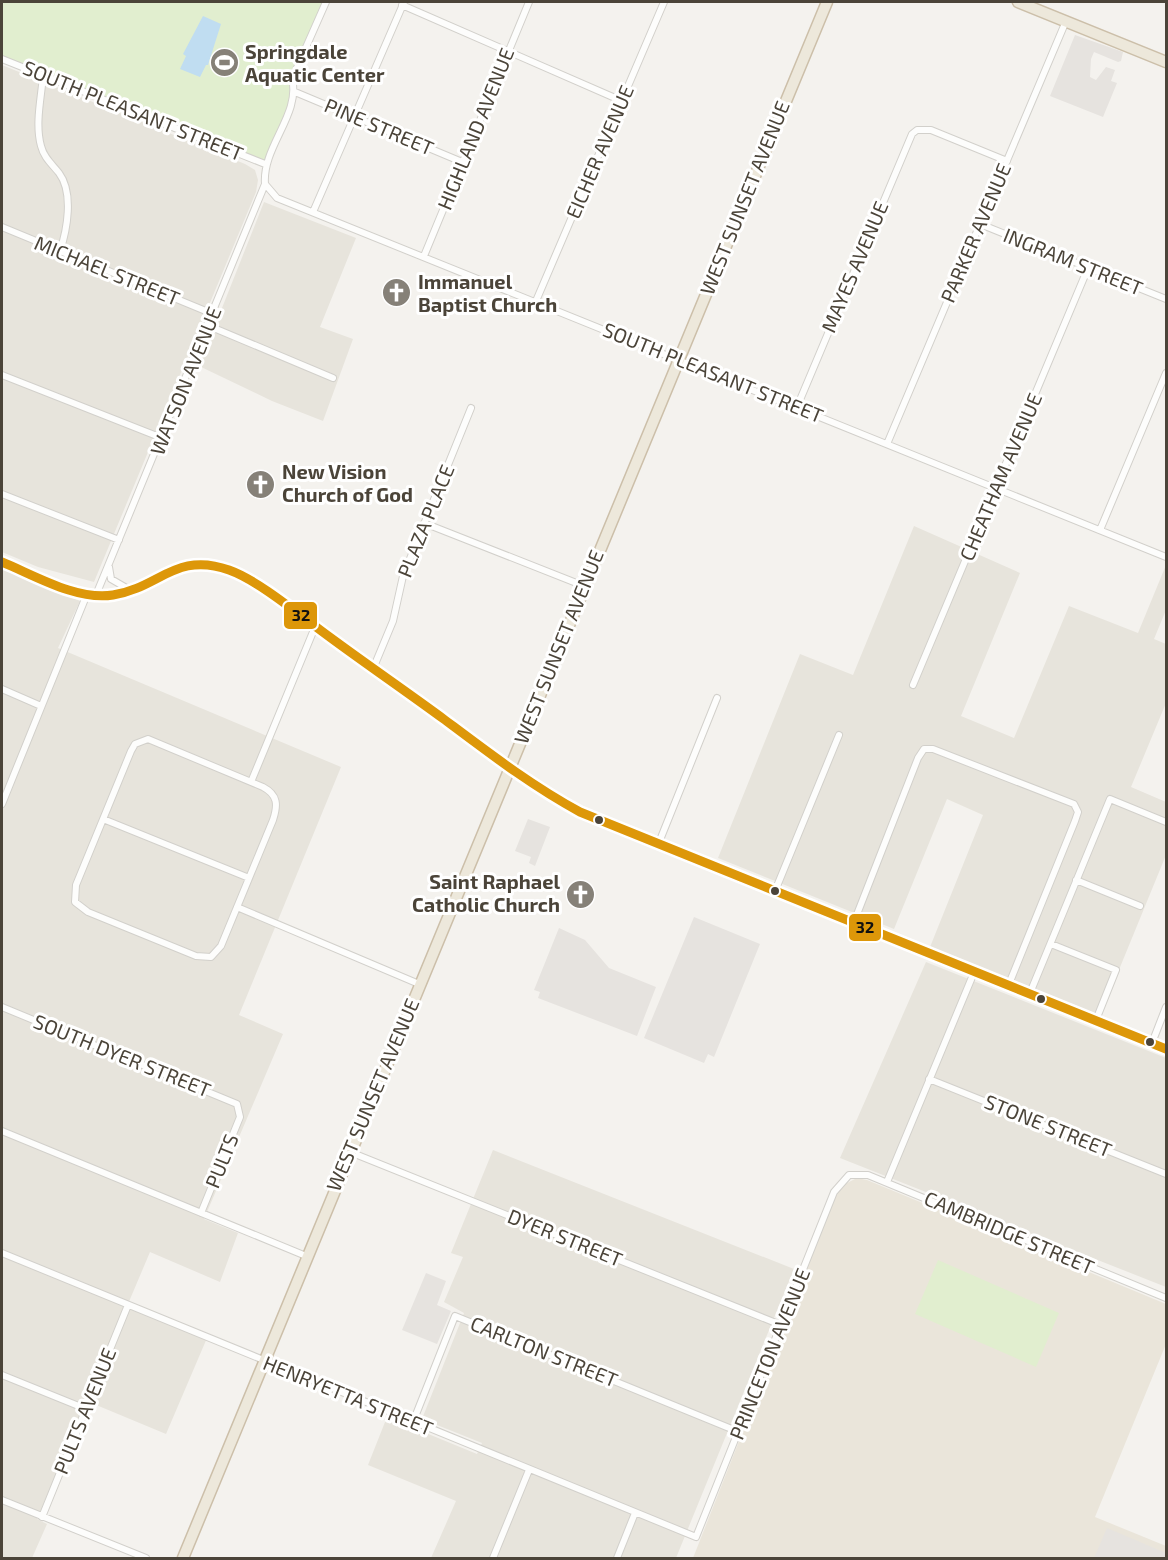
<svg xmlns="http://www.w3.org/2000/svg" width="1168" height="1560" viewBox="0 0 1168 1560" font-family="'Exo 2',sans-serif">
<rect width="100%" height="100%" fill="#f4f2ee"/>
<path fill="#e7e4dc" d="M2,65L245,164L255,170L258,180L256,192L94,582L38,567L2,552Z
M264,202L356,238L320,327L353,339L323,421L272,401L199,366Z
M914,526L1020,573L961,716L1014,738L1069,606L1138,633L1166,565V610L1154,639L1166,644V703L1131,787L1166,802V855L1098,1021L928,952L983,815L947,799L894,929L718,858L800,654L853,675Z
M2,569L80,601L58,648L341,767L239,1015L283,1034L204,1219L238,1233L220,1282L150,1252L37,1519L47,1524L32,1558H2Z
M926,962L1166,1058V1287L840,1158Z
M493,1150L794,1269L676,1558H431L456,1501L368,1465L387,1417L477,1454L482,1443L422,1419L464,1313L444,1302L463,1257L451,1253Z
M128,1305L207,1338L166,1434L89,1402Z"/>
<path fill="#eae5da" d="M857,1178L867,1180L1166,1304V1344L1095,1517L1166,1546V1558H693L836,1195L843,1185Z"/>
<path fill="#e1eecf" d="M2,2H326L292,79L295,92L265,164L2,59Z
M938,1260L1059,1313L1036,1367L915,1314Z"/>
<path fill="#e6e3df" d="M1075,35L1123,52L1121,61L1118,62L1094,52L1091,59L1090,77L1096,80L1106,67L1115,70L1111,81L1117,83L1103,117L1050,96Z
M528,819L550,827L535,866L529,863L531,857L515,851Z
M694,917L760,944L714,1057L708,1054L704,1063L644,1038Z
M559,928L585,940L609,968L656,987L637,1036L538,998L540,992L534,990Z
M426,1273L446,1281L437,1305L451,1311L437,1344L402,1330Z
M1107,1528L1166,1553V1558H1094Z"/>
<path fill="#c0ddf1" d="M203,16L221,24L208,65H206L200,77L180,69L186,56L183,54Z"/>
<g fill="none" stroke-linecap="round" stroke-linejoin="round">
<defs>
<path id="street" d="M402,5L622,101
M2,59L265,164
M43,76C41,99 35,124 41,146C44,158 52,164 59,173C74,193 67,230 60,251
M295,92L462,162
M265,184L277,198L1166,557
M313,212L404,2
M980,224L1166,299
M2,227L213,314
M424,256L529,2
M536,301L664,2
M209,326L333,378
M2,375L162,438
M797,407L912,134L917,130H931L1007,161
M887,444L1066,21
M2,494L119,540
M424,523L584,586
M1100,530L1166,373
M109,567L111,579L130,590
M96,595L265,184C262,147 301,114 292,79L326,2
M373,669L393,621L403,576L471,408
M913,685L1088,268
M2,689L41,706
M148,739L263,787C278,795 278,805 273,820L221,946L211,957L196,956L88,912L75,902L76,885L131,751L135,744Z
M251,782L315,627
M2,804L87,594
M103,819L249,878
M658,845L717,698
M1076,880L1140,906
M775,891L839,735
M237,907L419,984
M854,922L918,758L924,749H933L1074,804L1078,812L1075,821L1009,984
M1051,944L1116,970L1096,1020
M1030,993L1110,799L1166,822
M2,1007L237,1104L240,1117L201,1213
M1152,1043L1166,1007
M929,1079L1166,1174
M2,1131L306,1256
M350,1152L781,1325
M887,1182L975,970
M2,1253L696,1537L834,1192L849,1175H868L1166,1298
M2,1375L86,1409
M413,1422L455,1316L739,1432
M2,1500L146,1558
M42,1517L128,1305
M493,1558L529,1470
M617,1558L635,1513"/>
<path id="secondary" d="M2,562C34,575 77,601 113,595C159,588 176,551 229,570C260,581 303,618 331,638C369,666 407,692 445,720C489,753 532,786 580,812L1166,1049"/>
<path id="highway" d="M1018,2L1166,62
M183,1558L827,2"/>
</defs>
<use href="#street" stroke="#d2d0cb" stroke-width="8"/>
<use href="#secondary" stroke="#d3cfc5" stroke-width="10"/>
<use href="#highway" stroke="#ccbfa9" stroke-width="13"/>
<use href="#street" stroke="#fdfdfc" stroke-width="6"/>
<use href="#secondary" stroke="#f7f6f1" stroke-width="8"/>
<use href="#highway" stroke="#ede8db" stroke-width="10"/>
<defs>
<path id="bus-1" d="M2,562C34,575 77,601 113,595C159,588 176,551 229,570C260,581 303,618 331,638C369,666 407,692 445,720C489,753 532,786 580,812L1166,1049"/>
</defs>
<use href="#bus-1" stroke="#fff" stroke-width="14"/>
<use href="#bus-1" stroke="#dd9709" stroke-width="9"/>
</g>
<defs>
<symbol id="stadium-disc" viewBox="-11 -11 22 22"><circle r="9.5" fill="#868178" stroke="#fff"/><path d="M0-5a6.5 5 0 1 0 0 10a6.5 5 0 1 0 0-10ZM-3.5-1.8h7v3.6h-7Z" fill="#fff"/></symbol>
<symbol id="church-disc" viewBox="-11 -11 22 22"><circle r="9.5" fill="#868178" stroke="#fff"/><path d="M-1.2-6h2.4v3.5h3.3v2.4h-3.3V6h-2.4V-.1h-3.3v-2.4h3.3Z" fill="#fff"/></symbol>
</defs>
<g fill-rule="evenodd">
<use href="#stadium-disc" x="208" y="46" width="33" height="33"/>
<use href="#church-disc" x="380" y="276" width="33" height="33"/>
<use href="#church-disc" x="244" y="468" width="33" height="33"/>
<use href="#church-disc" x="564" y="878" width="33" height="33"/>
</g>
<g fill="#4b4439" stroke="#fff" stroke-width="2">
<circle cx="599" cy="820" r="5"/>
<circle cx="775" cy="891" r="5"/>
<circle cx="1041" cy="999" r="5"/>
<circle cx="1150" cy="1042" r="5"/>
</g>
<g text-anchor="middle" stroke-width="6" stroke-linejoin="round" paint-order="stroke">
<g font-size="20" font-weight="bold" fill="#4b4439" stroke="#fff" text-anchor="start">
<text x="245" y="59">Springdale<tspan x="245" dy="23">Aquatic Center</tspan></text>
<text x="418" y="289">Immanuel<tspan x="418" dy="23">Baptist Church</tspan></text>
<text x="282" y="479">New Vision<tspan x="282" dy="23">Church of God</tspan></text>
<text x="560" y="889" text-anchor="end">Saint Raphael<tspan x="560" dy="23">Catholic Church</tspan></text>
</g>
<g font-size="20" fill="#4b4439" stroke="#fff">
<text transform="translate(133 111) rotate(22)" y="7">SOUTH PLEASANT STREET</text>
<text transform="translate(379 127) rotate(23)" y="7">PINE STREET</text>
<text transform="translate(476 129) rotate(-68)" y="7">HIGHLAND AVENUE</text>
<text transform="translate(600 152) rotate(-67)" y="7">EICHER AVENUE</text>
<text transform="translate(745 198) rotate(-68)" y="7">WEST SUNSET AVENUE</text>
<text transform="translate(976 233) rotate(-67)" y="7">PARKER AVENUE</text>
<text transform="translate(1073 262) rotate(22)" y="7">INGRAM STREET</text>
<text transform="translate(855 267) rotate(-67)" y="7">MAYES AVENUE</text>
<text transform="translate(107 271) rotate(22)" y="7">MICHAEL STREET</text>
<text transform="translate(713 373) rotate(22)" y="7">SOUTH PLEASANT STREET</text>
<text transform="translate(186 381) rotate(-68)" y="7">WATSON AVENUE</text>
<text transform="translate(1001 477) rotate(-67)" y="7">CHEATHAM AVENUE</text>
<text transform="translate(426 521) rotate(-68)" y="7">PLAZA PLACE</text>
<text transform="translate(559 647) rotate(-68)" y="7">WEST SUNSET AVENUE</text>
<text transform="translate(122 1056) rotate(22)" y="7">SOUTH DYER STREET</text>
<text transform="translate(373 1095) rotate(-67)" y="7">WEST SUNSET AVENUE</text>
<text transform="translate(1048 1126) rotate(22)" y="7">STONE STREET</text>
<text transform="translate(222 1161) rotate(-68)" y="7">PULTS</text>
<text transform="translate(1009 1233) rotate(23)" y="7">CAMBRIDGE STREET</text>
<text transform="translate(565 1238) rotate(22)" y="7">DYER STREET</text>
<text transform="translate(544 1352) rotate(22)" y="7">CARLTON STREET</text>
<text transform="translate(770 1354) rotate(-68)" y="7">PRINCETON AVENUE</text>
<text transform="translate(348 1396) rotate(22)" y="7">HENRYETTA STREET</text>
<text transform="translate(85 1411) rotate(-68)" y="7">PULTS AVENUE</text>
</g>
</g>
<g stroke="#fff" stroke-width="2">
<rect x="283" y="601" width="35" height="29" rx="6" fill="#dd9709"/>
<rect x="848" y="913" width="34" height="29" rx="6" fill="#dd9709"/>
</g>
<g font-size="16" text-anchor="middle" font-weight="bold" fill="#111">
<text x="301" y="621">32</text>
<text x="865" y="933">32</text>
</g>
<rect width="1168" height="1560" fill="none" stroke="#4b4439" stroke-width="6"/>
</svg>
